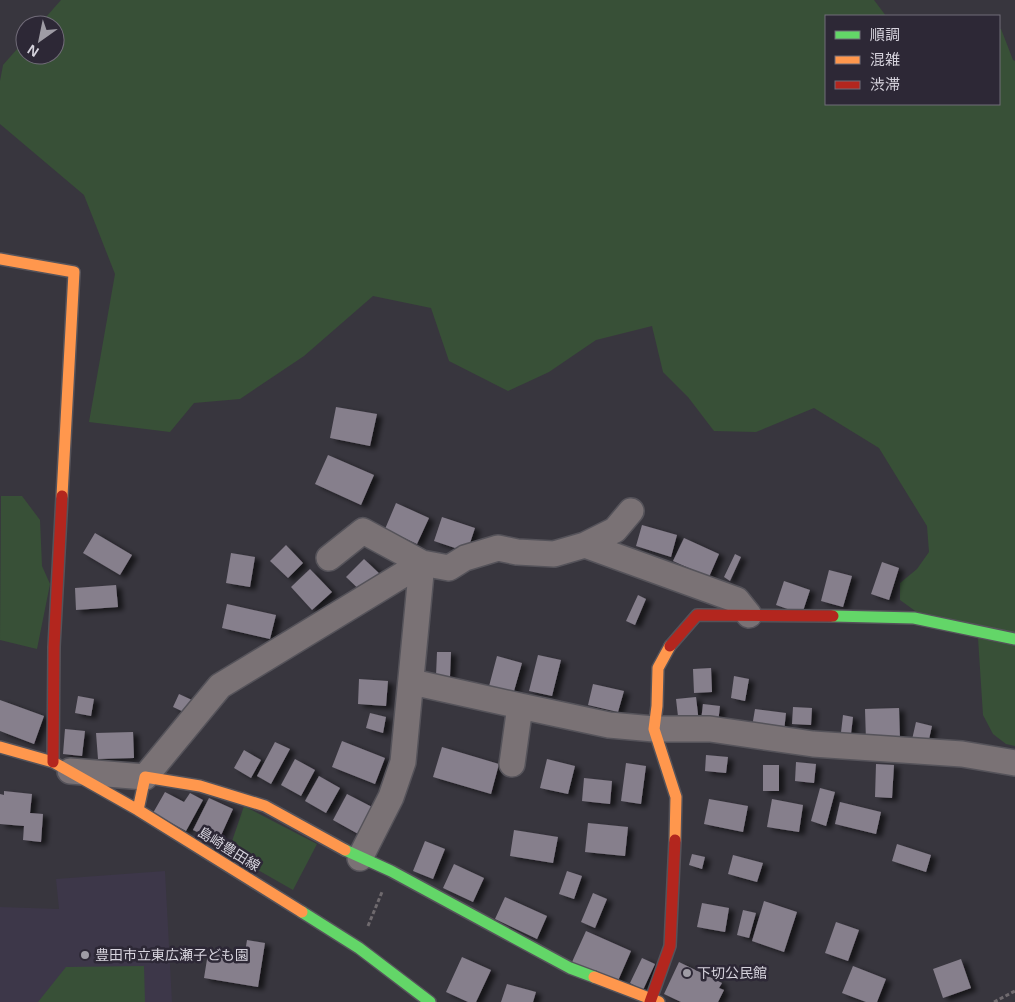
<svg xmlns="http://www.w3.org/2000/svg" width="1015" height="1002" viewBox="0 0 1015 1002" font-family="Arial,'Noto Sans JP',sans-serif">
<defs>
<filter id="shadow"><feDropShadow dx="5.5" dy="3" stdDeviation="2.5" flood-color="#0009"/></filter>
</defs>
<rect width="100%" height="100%" fill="#38363e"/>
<path fill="#3d3749" d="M165,871L172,1002H0V907L59,909L56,879Z"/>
<path fill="#385037" d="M61,0H874L886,16H826V104H999V29H1001L1013,60L1015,61V746L1006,744L993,734L983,715L978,638L918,613L900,600V583L917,569L929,552L927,526L879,448L814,408L756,432L714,431L688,397L663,372L652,326L596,340L549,372L508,391L449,361L431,308L373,296L304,356L240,399L194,403L170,432L89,422L115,274L84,195L0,124V81L3,65L25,40V55H55V25H39Z
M1,496H22L40,520L42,566L50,584L37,649L0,640Z
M244,806L317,844L293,890L228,853Z
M144,966L145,1002H38L66,967Z"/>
<path fill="#867f8c" filter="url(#shadow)" d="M336,407L377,414L370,446L330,438Z
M328,455L374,475L361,505L315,484Z
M396,503L429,518L417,544L385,529Z
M442,517L475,528L467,552L434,541Z
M642,525L677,535L671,557L636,546Z
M95,533L132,555L120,575L83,553Z
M684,538L719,554L709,577L673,561Z
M286,545L303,563L288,578L270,561Z
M231,553L255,557L250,587L226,583Z
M735,554L741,557L730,581L724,577Z
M364,559L382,576L364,594L346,577Z
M882,562L899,568L889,600L871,594Z
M310,569L332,592L312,610L291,587Z
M829,570L852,576L843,607L821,601Z
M784,581L810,590L802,614L776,605Z
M116,585L118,607L76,610L75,588Z
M638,595L646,599L635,625L626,621Z
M227,604L276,615L270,639L222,628Z
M437,652H451L450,676H436Z
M538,655L561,660L552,696L529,691Z
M497,656L522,663L512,698L488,690Z
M711,668L712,692L694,693L693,669Z
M734,676L749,679L745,701L731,698Z
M359,679L388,681L386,706L358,704Z
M593,684L624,691L618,712L588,705Z
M179,694L192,700L186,713L173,707Z
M78,696L94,699L91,716L75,713Z
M696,697L699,723L679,725L676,699Z
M0,700L44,716L34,744L0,731Z
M703,704L720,706L718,723L701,721Z
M793,707L812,708L811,725L792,724Z
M899,708L900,740L866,741L865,709Z
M755,709L786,713L784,731L752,727Z
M370,713L386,717L383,733L366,728Z
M843,715L853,717L850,742L840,741Z
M916,722L932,726L927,748L911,744Z
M65,729L85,731L82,756L63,754Z
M133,732L134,758L98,759L96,733Z
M342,741L385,758L375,784L332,767Z
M275,742L290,749L271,784L257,776Z
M442,747L499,764L491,794L433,777Z
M244,750L261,760L251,778L234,768Z
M706,755L728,757L726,773L705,771Z
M295,759L315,770L301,796L281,785Z
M547,759L575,766L568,794L540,788Z
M796,762L816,764L814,783L795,781Z
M626,763L646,766L641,804L621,801Z
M876,764L894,765L892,798L875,797Z
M763,765H779V791H763Z
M319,776L340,788L326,813L305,801Z
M584,778L612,781L610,804L582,801Z
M820,788L835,792L826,826L811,821Z
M4,791L32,794L30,813L43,814L41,842L23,840L24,826L0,824V794L4,795Z
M165,792L184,802L190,793L203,800L186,831L153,813Z
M347,794L374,808L360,835L333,820Z
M209,798L233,809L218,842L193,830Z
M709,799L748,806L743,832L704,824Z
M772,799L803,805L799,832L767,827Z
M840,802L881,812L876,834L835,824Z
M588,823L628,827L625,856L585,852Z
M514,830L558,837L553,863L510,856Z
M425,841L445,849L433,879L413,871Z
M897,844L931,855L926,872L892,861Z
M692,854L705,857L702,869L689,865Z
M733,855L763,863L757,882L728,874Z
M454,864L484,878L473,902L443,888Z
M567,871L582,876L574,899L559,894Z
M593,893L607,899L595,928L581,922Z
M505,897L547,916L537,939L495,919Z
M764,901L797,912L784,952L752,941Z
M702,903L729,908L725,932L697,927Z
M743,910L756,913L749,938L737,935Z
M836,922L859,930L848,961L825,953Z
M586,931L631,951L617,983L572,962Z
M247,940L265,943L258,987L204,978L208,953L244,959Z
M462,957L491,970L476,1002H468L446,992Z
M642,958L655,964L643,990L630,983Z
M961,959L971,988L943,998L933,969Z
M679,962L722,983L719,988L724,990L718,1002H681L664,994Z
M853,966L886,979L877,1002H866L842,993Z
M507,984L536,992L533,1002H501Z"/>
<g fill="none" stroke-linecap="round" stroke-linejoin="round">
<defs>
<path id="street" d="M585,545L737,600L749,615
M329,558L363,531L422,563L449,568L465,558L498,548L517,552L554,554L585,545L615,530L631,511
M412,682L520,706
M512,764L520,706L609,725L654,729H710L813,744L962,754L1015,763
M70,771L145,777L220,686L422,563
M360,858L391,797L403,762L422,563"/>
<path id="fast" d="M833,616L914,618L1015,639
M345,850L391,871L570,968L594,977
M302,912L359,948L430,1002"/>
<path id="slow" d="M0,259L74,272L62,496
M670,646L658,668L657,706L654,729L676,797L675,840
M0,747L53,762L138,810L302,912
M138,810L145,777L200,786L265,806L345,850
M594,977L659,1002"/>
<path id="jam" d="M670,646L697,615L833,616
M53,762L54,647L62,496
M650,1002L670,946L675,840"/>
</defs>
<use href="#street" stroke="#55535a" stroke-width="28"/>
<use href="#fast" stroke="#55535a" stroke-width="14"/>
<use href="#slow" stroke="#55535a" stroke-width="14"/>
<use href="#jam" stroke="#55535a" stroke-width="14"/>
<path stroke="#6f6a6e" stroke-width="3" stroke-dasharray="4 2.5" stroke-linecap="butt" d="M368,926L382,892
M994,1002L1015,991"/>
<use href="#street" stroke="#7a7275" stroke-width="25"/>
<use href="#fast" stroke="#63d668" stroke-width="11"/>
<use href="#slow" stroke="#ff974d" stroke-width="11"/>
<use href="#jam" stroke="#b3261e" stroke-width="11"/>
</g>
<g fill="#9f9ca5" stroke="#2d2836" stroke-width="2">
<circle cx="85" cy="955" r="5"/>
<circle cx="687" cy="973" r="5"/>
</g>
<g text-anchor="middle" stroke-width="5" stroke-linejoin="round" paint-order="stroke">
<g font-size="14" fill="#d6d3dd" stroke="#2d2836">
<text transform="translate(229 849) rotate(32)" y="5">島崎豊田線</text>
</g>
<g font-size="14" fill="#d6d3dd" stroke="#2d2836" text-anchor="start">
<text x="95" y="960">豊田市立東広瀬子ども園</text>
<text x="697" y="978">下切公民館</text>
</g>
</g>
<rect x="825" y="15" width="175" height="90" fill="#2d2836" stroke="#716c79"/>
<rect x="835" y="31" width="25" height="8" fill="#63d668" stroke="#716c79"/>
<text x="870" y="40" font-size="15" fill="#d6d3dd">順調</text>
<rect x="835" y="56" width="25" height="8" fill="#ff974d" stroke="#716c79"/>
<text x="870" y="65" font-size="15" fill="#d6d3dd">混雑</text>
<rect x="835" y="81" width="25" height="8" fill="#b3261e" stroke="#716c79"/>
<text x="870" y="90" font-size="15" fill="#d6d3dd">渋滞</text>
<g transform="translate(40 40) rotate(213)"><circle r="24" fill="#2d2836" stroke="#716c79"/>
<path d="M0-4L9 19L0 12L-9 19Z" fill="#9f9ca5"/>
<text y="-8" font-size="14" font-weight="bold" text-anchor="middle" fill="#d6d3dd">N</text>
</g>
</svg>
